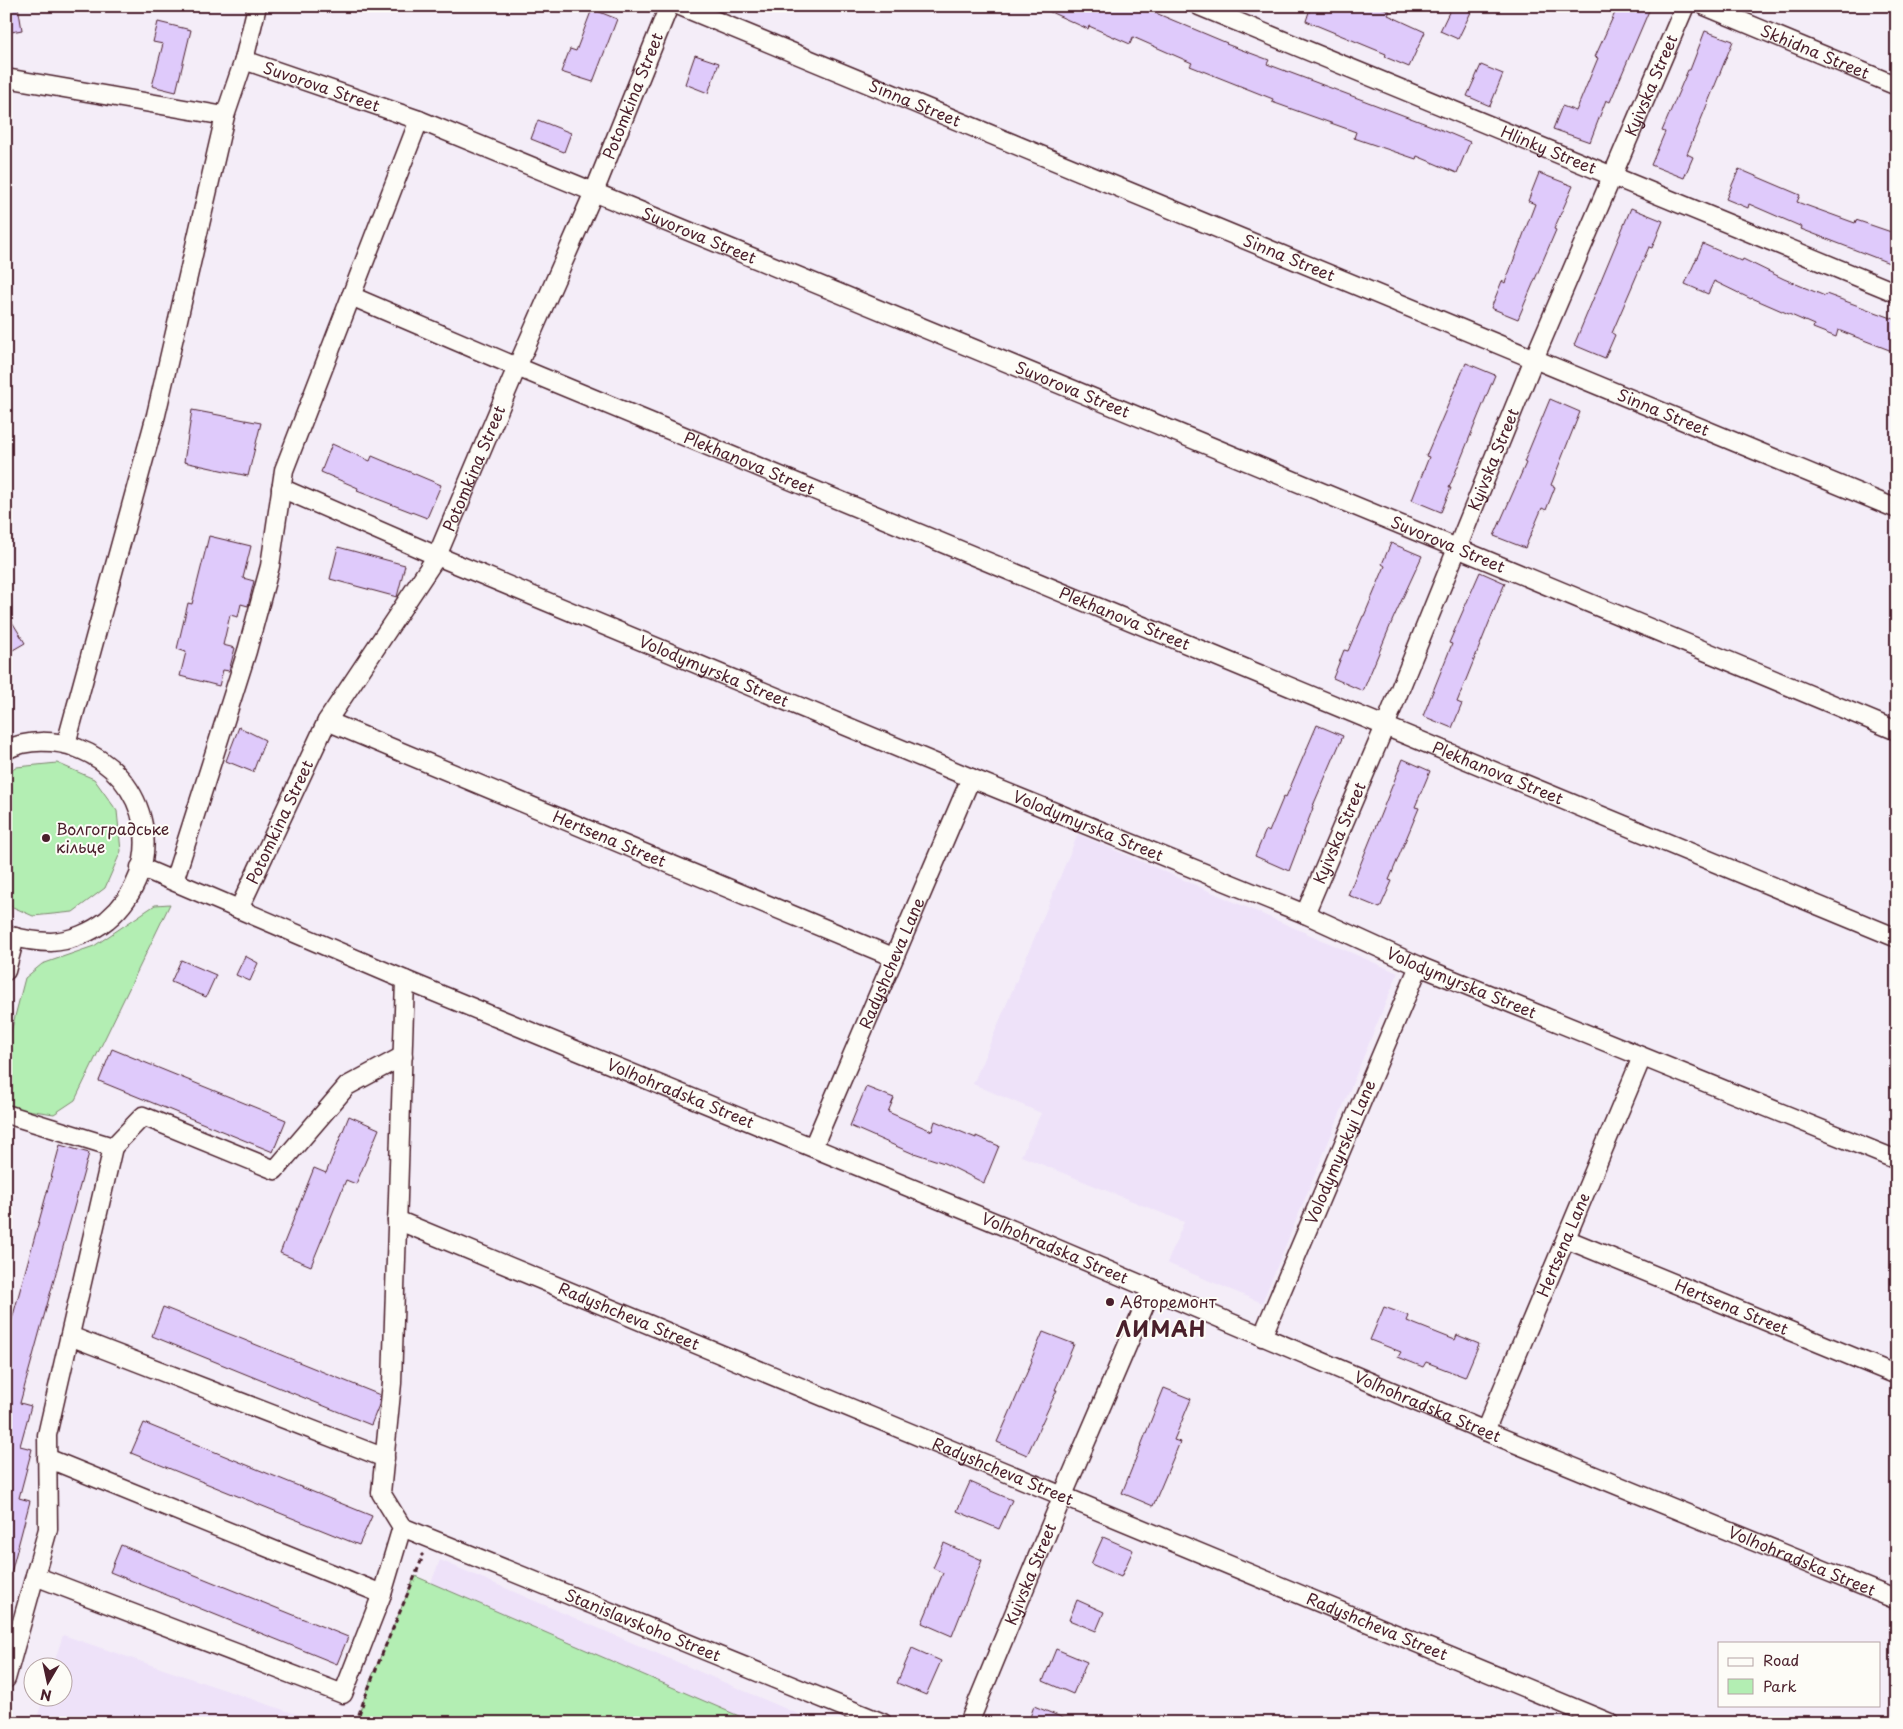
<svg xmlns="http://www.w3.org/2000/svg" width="1903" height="1729" viewBox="0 0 1903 1729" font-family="'Playpen Sans',sans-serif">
<rect width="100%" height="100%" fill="#f4edf8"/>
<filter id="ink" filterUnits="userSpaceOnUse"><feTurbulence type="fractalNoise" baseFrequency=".02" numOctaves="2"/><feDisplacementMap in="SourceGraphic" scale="10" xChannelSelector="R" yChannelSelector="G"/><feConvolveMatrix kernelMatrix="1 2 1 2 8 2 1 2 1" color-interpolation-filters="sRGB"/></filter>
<g filter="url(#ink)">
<path fill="#eee2f9" d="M1078,834L1398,973L1262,1303L1167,1263L1184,1222L1021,1156L1041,1113L973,1084Z
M440,1560L819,1723H376Z
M63,1635L322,1723H35L44,1697L62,1696V1666H53Z"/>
<path fill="#b3eeb3" stroke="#7e866f" d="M57,763L94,779L117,811L121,851L105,888L73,912L33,916L6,904V774L17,767Z
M170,904L75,1100L54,1114L13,1108L6,1104V1051L25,978L42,964L94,946L155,905Z
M415,1576L755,1723H356L370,1681Z"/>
<path fill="#dfcafb" stroke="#4a1f2b" d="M6,6H18L22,30L6,33Z
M1037,6H1139L1227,43L1226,44L1269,60L1267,64L1437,128L1470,142L1457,173L1417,156L1416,159L1354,138L1356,132L1272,102L1273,99L1190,66L1192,63L1133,37L1130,44L1089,26L1088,29Z
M1311,6H1377L1390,11L1388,15L1425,32L1409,67L1385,57L1386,54L1306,21Z
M1452,6H1459L1471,12L1458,39L1440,31Z
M1618,6H1651L1610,102L1606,100L1590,142L1553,129L1562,106L1576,111L1598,58L1595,57Z
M592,9L617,19L593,82L561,72L570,49L576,51Z
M158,22L191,30L176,92L152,86L163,44L153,42Z
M1705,31L1733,41L1687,154L1693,157L1684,178L1651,165L1665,132L1662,131L1688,70H1690Z
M695,55L719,63L708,93L685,84Z
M1481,65L1503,74L1490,106L1467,96Z
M538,120L571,133L564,152L531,139Z
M1739,169L1800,195L1797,202L1855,223L1856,220L1897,234V266L1801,229L1802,227L1749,204L1748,208L1726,199Z
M1539,173L1573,186L1554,229L1556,230L1518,319L1491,308L1502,281L1505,283L1535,204L1528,201Z
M1631,208L1663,221L1652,248L1649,247L1612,333L1615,335L1605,358L1574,345Z
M1703,244L1742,261L1743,259L1784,279L1825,296L1826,294L1897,320V353L1838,330L1836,337L1813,328L1814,325L1752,298L1751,299L1714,281L1708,294L1685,284Z
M1466,363L1495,375L1449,488H1451L1441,512L1412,500L1429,457L1426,456Z
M1550,399L1580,412L1551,485L1555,487L1546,510L1542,508L1525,548L1494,536L1526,463L1524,462Z
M192,410L261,423L248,476L184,462Z
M332,444L370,461L372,456L441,485L427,518L357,491L358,488L321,472Z
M209,536L251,546L243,578L254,581L248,606L241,604L238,617L230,615L223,645L235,648L229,671L223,670L219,686L180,676L186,652L177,649L188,603L192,604Z
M1391,543L1422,556L1393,619L1363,691L1333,678L1344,650L1348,651L1363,616H1364L1385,566L1382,564Z
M338,547L405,565L397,597L330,579Z
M1480,572L1505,583L1457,702L1462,704L1452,728L1423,716L1452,644L1449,643Z
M6,612L25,643L6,654Z
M1317,725L1343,736L1312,808H1313L1289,871L1255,856L1266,830L1269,832L1284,796L1286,797Z
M239,727L265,740L253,772L226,761Z
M1403,759L1430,771L1415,807L1419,808L1389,880L1392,881L1380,908L1348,895Z
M245,956L258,963L250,981L236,975Z
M181,960L216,975L206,997L171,982Z
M112,1049L286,1120L273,1152L99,1081Z
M866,1087L894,1098L888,1112L932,1131L935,1121L976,1138V1136L999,1146L984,1183L944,1163L914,1153V1154L850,1126Z
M349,1116L379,1129L356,1184L346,1180L311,1266L280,1253L314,1168L326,1173Z
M60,1145L89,1153L20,1403L31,1406L20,1446L32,1449L19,1498L30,1501L11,1573L6,1572V1341Z
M163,1307L380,1395L379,1405L371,1425L152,1336Z
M1384,1307L1409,1316L1407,1321L1455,1340L1457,1335L1479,1344L1465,1377L1426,1362L1423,1367L1398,1357L1401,1352L1370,1340Z
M1043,1332L1074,1344L1055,1390H1057L1027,1455L997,1442L1032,1361L1031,1360Z
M1164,1388L1191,1399L1174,1440L1180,1442L1153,1506L1122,1493Z
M144,1423L372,1516L359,1545L131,1453Z
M970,1482L1012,1500L999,1529L957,1511Z
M1103,1537L1133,1550L1121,1577L1091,1564Z
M944,1543L982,1560L952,1636L922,1623L943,1573L933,1568Z
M121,1545L348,1637L337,1664L110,1572Z
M1077,1600L1104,1612L1096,1631L1069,1620Z
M912,1648L941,1661L926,1695L897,1683Z
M1056,1649L1087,1662L1073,1694L1043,1681Z
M1034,1706L1073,1722V1723H1028Z"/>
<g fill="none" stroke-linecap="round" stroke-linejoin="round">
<defs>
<g id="minor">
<path id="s1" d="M680,6L1897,509"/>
<path id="s2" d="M1199,6L1897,293"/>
<path id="s3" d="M1705,6L1897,86"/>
<path id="s4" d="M244,60L419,120L1457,548L1897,731"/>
<path d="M6,78L225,116"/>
<path id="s5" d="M351,296L517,367L1897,938"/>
<path id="s6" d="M281,488L437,556L971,778L1305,914L1419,966L1897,1160"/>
<path id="s7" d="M327,721L893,957"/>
<path d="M66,744L156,415L225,116L244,60L257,6"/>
<path d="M6,750C27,739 56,740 77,748C151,776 169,868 107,920C92,932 71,941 51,942C35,942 21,939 6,935"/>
<path id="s8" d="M140,867L405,980L1001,1225L1485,1431L1897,1600"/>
<path d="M174,881L247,651L270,566L284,470L419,120"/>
<path id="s9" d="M239,909L327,721L437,556L517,367L594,192L669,6"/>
<path id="s10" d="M1305,914L1385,726L1534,359L1685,6"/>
<path d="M6,971L15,937"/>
<path d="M6,1114L113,1147L47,1435L48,1529L6,1679"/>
<path d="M113,1147L143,1116L275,1170L347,1086L403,1056"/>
<path id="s11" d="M813,1147L971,778"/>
<path id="s12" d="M397,1220L1610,1723"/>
<path id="s13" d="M1566,1239L1897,1375"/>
<path d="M70,1336L385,1458"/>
<path id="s14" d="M1262,1337L1419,966"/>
<path id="s15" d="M1485,1431L1642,1057"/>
<path d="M47,1458L382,1594"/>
<path id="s16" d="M402,1527L883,1723"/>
<path d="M35,1576L343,1694L382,1594L402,1527L381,1493L392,1383L405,980"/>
<path id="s17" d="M969,1723L1063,1495L1152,1288"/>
</g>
</defs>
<use href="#minor" stroke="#4a1f2b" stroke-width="21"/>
<path stroke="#4a1f2b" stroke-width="3" stroke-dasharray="5 4" stroke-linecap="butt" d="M356,1723C375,1666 401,1612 423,1556L421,1554"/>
<use href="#minor" stroke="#fdfcf7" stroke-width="18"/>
</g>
</g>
<g fill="#4a1f2b" stroke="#fdfcf7" stroke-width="2">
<circle cx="46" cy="838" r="5"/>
<circle cx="1110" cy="1302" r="5"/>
</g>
<g text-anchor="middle" stroke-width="4" stroke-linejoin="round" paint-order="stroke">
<g font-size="16" fill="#4a1f2b" stroke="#fdfcf7">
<text dy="6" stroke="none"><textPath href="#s3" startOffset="119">Skhidna Street</textPath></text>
<text dy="6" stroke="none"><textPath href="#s10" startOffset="898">Kyivska Street</textPath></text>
<text dy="6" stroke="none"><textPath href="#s4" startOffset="82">Suvorova Street</textPath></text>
<text dy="6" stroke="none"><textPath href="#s9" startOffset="906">Potomkina Street</textPath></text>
<text dy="6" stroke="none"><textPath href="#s1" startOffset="254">Sinna Street</textPath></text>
<text dy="6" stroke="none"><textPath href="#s2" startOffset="378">Hlinky Street</textPath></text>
<text dy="6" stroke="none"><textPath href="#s4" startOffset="488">Suvorova Street</textPath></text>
<text dy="6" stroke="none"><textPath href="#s1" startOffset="659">Sinna Street</textPath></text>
<text dy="6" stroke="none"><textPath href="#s4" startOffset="892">Suvorova Street</textPath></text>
<text dy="6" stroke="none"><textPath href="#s1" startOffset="1064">Sinna Street</textPath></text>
<text dy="6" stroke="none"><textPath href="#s10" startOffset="492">Kyivska Street</textPath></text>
<text dy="6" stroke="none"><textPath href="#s5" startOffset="432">Plekhanova Street</textPath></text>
<text dy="6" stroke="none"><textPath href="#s9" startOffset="501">Potomkina Street</textPath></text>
<text dy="6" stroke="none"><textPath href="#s4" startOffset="1298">Suvorova Street</textPath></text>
<text dy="6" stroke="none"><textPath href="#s5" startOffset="838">Plekhanova Street</textPath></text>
<text dy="6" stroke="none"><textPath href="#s6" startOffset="470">Volodymyrska Street</textPath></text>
<text dy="6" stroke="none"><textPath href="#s5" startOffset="1242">Plekhanova Street</textPath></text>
<text dy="6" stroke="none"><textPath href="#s9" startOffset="96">Potomkina Street</textPath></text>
<text dy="6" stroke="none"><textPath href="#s6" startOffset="875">Volodymyrska Street</textPath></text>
<text dy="6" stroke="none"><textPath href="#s10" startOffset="88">Kyivska Street</textPath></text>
<text dy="6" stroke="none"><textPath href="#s7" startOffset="306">Hertsena Street</textPath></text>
<text dy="6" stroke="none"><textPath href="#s11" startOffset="200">Radyshcheva Lane</textPath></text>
<text dy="6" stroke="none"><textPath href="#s6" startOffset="1280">Volodymyrska Street</textPath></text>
<text dy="6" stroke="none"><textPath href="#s8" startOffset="586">Volhohradska Street</textPath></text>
<text dy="6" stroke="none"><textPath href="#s14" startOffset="201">Volodymyrskyi Lane</textPath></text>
<text dy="6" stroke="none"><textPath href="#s15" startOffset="202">Hertsena Lane</textPath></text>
<text dy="6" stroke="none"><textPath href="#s8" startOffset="991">Volhohradska Street</textPath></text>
<text dy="6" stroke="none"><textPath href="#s13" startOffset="179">Hertsena Street</textPath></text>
<text dy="6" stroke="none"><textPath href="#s12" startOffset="251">Radyshcheva Street</textPath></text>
<text dy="6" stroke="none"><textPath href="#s8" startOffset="1396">Volhohradska Street</textPath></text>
<text dy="6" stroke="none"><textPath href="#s12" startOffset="656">Radyshcheva Street</textPath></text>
<text dy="6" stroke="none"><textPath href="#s8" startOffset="1801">Volhohradska Street</textPath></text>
<text dy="6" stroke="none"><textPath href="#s17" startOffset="161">Kyivska Street</textPath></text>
<text dy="6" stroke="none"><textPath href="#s16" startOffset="260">Stanislavskoho Street</textPath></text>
<text dy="6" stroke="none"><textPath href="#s12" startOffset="1061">Radyshcheva Street</textPath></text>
</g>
<g font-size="16" fill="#4a1f2b" stroke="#fdfcf7" text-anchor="start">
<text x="56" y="835">Волгоградське<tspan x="56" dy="18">кільце</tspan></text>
<text x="1120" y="1308">Авторемонт</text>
</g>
<g font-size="21" font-weight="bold" letter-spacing="1" fill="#4a1f2b" stroke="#fdfcf7">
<text x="1161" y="1337">ЛИМАН</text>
</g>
</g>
<rect width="1903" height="1729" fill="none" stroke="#fdfcf7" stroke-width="25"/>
<rect x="12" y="12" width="1878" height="1704" fill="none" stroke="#4a1f2b" stroke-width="2" filter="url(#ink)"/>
<rect x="1718" y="1642" width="162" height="65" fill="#fdfcf7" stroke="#b5a4a5"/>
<rect x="1728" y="1658" width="25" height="8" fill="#fdfcf7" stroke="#b5a4a5"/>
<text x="1763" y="1666" font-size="15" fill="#4a1f2b">Road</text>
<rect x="1728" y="1679" width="25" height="15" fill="#b3eeb3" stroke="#b5a4a5"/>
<text x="1763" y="1692" font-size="15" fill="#4a1f2b">Park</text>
<g transform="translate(48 1682) rotate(189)"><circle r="24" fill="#fdfcf7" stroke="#b5a4a5"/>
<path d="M0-4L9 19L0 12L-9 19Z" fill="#4a1f2b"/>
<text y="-8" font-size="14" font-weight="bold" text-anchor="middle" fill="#4a1f2b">N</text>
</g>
</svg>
